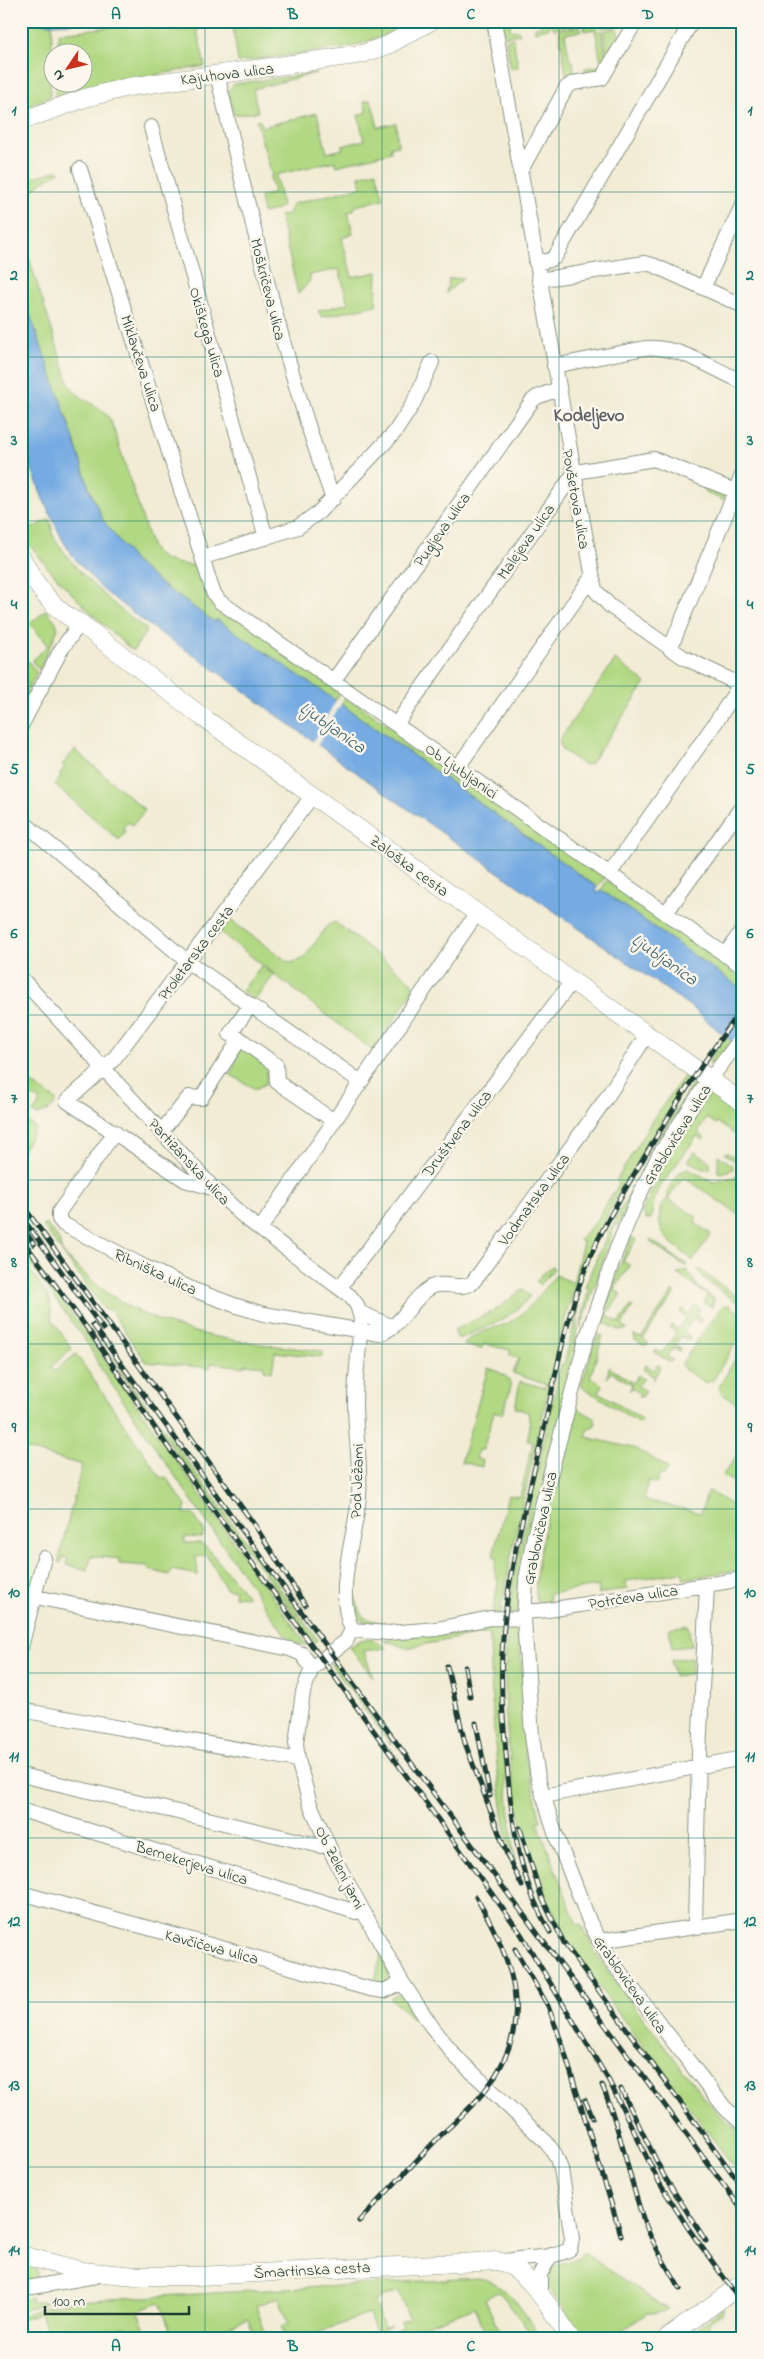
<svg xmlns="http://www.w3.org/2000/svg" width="764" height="2359" viewBox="0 0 764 2359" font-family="'Indie Flower',sans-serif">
<rect width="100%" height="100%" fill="#fbf7ec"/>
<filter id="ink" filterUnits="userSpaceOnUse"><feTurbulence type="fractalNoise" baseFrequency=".02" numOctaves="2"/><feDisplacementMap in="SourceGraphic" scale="10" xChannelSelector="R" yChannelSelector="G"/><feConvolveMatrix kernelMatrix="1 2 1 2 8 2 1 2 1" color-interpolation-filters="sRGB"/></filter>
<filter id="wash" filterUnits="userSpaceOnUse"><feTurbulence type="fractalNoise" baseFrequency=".0096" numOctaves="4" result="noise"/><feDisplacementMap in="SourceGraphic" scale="20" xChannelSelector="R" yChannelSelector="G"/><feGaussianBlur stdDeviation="1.12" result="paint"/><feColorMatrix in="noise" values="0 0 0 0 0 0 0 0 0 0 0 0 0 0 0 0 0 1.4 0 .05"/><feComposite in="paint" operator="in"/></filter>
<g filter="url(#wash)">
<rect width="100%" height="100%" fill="#f2ecd5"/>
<path fill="#b1d882" stroke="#688a5b" d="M163,21H195L205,66L109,83L55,96L56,83L82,82V52H57L59,33Z
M232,21H408L403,29L351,47L238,62Z
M502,21H509L511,31L518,30L520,34L505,37Z
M540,21H549L550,27L535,32V27L541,26Z
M551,21H593L554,29Z
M596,21H619L620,26L602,28Z
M21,22L52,24V32L50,95L47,99L21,108Z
M594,24L601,31L607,62L601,71L585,74V68L599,66L601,62L595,29L584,31V26Z
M580,26L581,31L565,34L570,61H573L575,76L570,78L566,74L559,30Z
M617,28L619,36L608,57L603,31Z
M513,38L518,67L511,69L506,40Z
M316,73L253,89L258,112L234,115L228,91L234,84Z
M371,100L378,127L396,123L398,146H391V152L337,166L335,161L276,175L282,206L277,210L263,213L260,197L274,193L270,177L272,176L256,120L260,119L262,127L317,113L327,153L343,149L342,146L364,140L358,115L367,112L364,101Z
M58,170L60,172L43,181L21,202V181Z
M376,171L384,199L356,206L353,211L348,212L353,234L342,238L352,277L377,272L376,305L322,317L318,311L348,303L339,269L310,275V281L298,294L280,216L288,214L292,204L361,187L359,176Z
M21,233L69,384C78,402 102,403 111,421L152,548C165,565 178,563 198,566L207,588L339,693L336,701L217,620L216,623L162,585L135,562L103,520L90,491L21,289Z
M464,278L446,293L449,279Z
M706,486L725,494L723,500L705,492Z
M49,519C53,526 51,534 56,540C79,577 113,604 147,630L133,651C92,616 54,578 21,534Z
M46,610L56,622L58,629L39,670L32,661L48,645L30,624Z
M615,660L646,683L590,764L584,765L562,750L559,740Z
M21,661H28L37,673L21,703V690L28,684L21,675Z
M346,696L605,878L597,887L341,704Z
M75,750L145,810L133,825L128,822L122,829L126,832L119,840L55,785L61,777L59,775L65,767L62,765Z
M607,880L743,974V990L601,890Z
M230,920L290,963L303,959L328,925L335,922L412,982L413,991L373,1051L220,932Z
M261,966L274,975L255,1000L242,991Z
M737,1034L714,1064L708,1063L724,1039Z
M240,1047L266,1065L270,1074L265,1084L255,1089L231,1075Z
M685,1075L689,1079L619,1193L583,1263L568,1307L556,1357L510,1560H508L510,1564L502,1604L500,1607L502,1608L501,1615L493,1612L498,1582L494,1569L497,1557L493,1556L508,1495L520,1497L533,1442L527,1441L530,1427L528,1412L515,1408L520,1381L545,1388L547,1385L513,1373L519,1358L510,1356V1350L484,1344L481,1349L464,1345C470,1332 500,1328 512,1321C529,1311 543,1290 556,1275L573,1283L583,1242L579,1240L596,1221L619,1184L616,1181L653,1119Z
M21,1076L56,1100C54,1110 43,1114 36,1115L33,1113L39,1104V1100L21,1089Z
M693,1083L696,1085L653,1149L652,1148Z
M710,1094L743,1117V1143L736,1138L737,1136L717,1122L716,1124L707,1118L698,1132L705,1138L703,1140L697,1136L658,1190L653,1205L651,1219H646L642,1212L669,1154Z
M21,1117L36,1128L21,1152Z
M743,1144V1150L739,1156L741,1158L737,1163L725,1154L726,1152L734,1157Z
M695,1152L710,1162V1168L704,1169L688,1161Z
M653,1153L618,1225H615L583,1321L580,1328L589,1288L585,1287C602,1239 628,1197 653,1153Z
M718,1155L733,1166V1169L722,1173L718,1172Z
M688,1169L714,1182L743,1175V1218L684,1177L668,1199L697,1217L694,1222L711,1234L693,1261C673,1241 654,1240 661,1205L668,1199L666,1193L680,1172Z
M46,1224C50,1229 57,1236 60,1242C60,1244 60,1248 61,1249C66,1259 80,1269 88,1277C151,1336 240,1342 322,1351V1357L275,1352L272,1372L264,1370V1366L245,1364L244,1367L211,1363L210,1368L146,1362L110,1310L104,1309L43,1226Z
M631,1237L636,1240L623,1261L630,1266L614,1289L621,1294L607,1315L619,1323L631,1306L633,1307L622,1325L627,1329L622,1331L602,1322L618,1271Z
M651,1240L684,1263L687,1265L685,1266L650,1242Z
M21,1243C118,1377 212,1512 307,1645L298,1644L286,1636L276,1622L101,1369L89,1346L21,1252Z
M21,1258L49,1297L52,1319L72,1349L51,1367L55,1371L76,1354L161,1478L166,1477L186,1506L184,1513L193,1514L204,1531L202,1538L185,1537V1543H200L207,1548L248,1597L234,1596L235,1590L226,1589L207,1555L196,1557L198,1575L172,1570L170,1575L149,1570L148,1566L119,1564V1559L91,1556L88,1570L66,1565L68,1559L63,1557L61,1563L58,1562L82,1465L21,1448V1407L35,1397L34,1395L21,1404Z
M552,1266L554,1269L540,1285L536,1280Z
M687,1270L698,1287L714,1299L712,1307L704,1303L707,1295L677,1274Z
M698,1270H700L742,1300L735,1301L703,1278Z
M523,1289L530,1296C509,1321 487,1327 458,1339L454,1330L497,1309Z
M673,1291L675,1293L643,1339L649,1344L645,1346L635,1340L634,1335L641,1338Z
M579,1305L576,1341L564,1389L566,1392L519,1611L509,1617L514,1575L561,1364H564Z
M695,1305L700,1309L696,1315L702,1319L700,1322L693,1318L684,1332L690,1337L688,1340L681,1336L675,1345L681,1349L679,1351L673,1348L667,1356L673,1360L670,1362L655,1353V1350L662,1353L676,1333L670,1328L672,1325L678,1329L686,1318L680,1312L682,1309L689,1314Z
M728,1305L743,1315V1331L713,1380L706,1383L684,1369L682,1363L722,1306Z
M598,1334L603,1336L590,1378L597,1380L602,1385L599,1392L642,1419L639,1423L581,1386Z
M743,1346V1408L721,1393L719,1387Z
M109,1354L318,1640L315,1643L154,1422Z
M658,1364L660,1368L653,1380V1376L643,1369L646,1365L654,1370Z
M609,1367L633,1383L638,1375L644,1379L637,1386L646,1391L642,1397H638L640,1394L632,1388L629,1391L632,1385L611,1372L607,1378Z
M488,1368C520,1378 511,1388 502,1414L494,1412L483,1450H478L476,1458L483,1461L482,1467L461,1462Z
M577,1408L594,1418L596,1423L594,1426L588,1429L586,1437L637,1449L668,1468L664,1475H659L657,1483L648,1481L644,1500L701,1513L708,1490L739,1510L743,1534V1569L684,1579L682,1572L626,1581L627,1589L599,1594L598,1586L549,1594L550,1603L538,1602C525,1581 568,1438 577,1408Z
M738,1454L743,1457V1488L723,1475Z
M353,1592L363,1617L389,1626C360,1624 353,1622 353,1592Z
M500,1623L499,1709L515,1861C506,1838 503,1814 500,1790C493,1738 491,1687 490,1634H479L406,1648L384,1640Z
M508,1625L516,1626L519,1632L528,1753L525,1754L541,1821L537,1822L577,1925L581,1924L598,1957L627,1997L714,2110L738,2131H743L735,2134L738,2148L743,2156V2179L585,1969C518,1872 497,1740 508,1625Z
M688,1625L692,1646L672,1648L669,1628Z
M372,1639L386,1648L364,1651L373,1677L349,1647L361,1640Z
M692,1657L691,1674L674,1676L671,1660Z
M334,1662L391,1742V1745L331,1664Z
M381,1954L389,1975L386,1982L374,1985Z
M397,1994L405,1996L429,2032L390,1998Z
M583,2252L659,2304L668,2309L656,2314L647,2313L614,2337L585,2338L543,2280L550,2267L579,2258Z
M21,2263L37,2269L38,2274L36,2279L21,2282Z
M477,2278C509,2281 524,2314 541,2338H534L499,2291L485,2299L495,2322L506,2338H487L475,2307L391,2338H378L403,2327L401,2322L409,2319L399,2291L375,2301L384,2328L391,2326L376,2333L369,2314L303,2338H275L284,2334L281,2326L288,2323L279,2297L256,2306L265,2332L254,2336L248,2319L196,2338H166L163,2332L170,2329L160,2303L138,2311L147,2337L145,2338H130L126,2326L93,2338H49L40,2313L21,2319V2316L45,2307L74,2301Z
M31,2298L32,2302H48L21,2311V2300Z
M724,2308L722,2315L716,2317L708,2324L713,2338H695L700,2325Z"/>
<path fill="#75aae2" stroke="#4a748b" d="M111,21L52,24L21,22V21Z
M21,289L71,430L90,491L103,520L135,562L162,585L216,623V619L341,704L597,887L595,891L599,893L601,890L743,990V1049C725,1037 709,1023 694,1009L375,786L201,660L150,626L103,590L74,558L63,541L42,497L21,438Z"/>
<path fill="#f2ecd5" d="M337,699L342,702L317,746L312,743Z"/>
</g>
<g filter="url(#ink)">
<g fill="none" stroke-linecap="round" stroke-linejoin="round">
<defs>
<path id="minor" d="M494,21L595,590L610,606L683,657L743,686
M217,74C251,218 283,361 333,499
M151,127L266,538
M80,169L213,592L219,601L743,967
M520,172L566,88L573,83L602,78L636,21
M536,263L550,260L555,257L692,21
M539,280L644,263L653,265L743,306
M703,288L743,204
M554,366L645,348C679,345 713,369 743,382
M204,557L298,527L319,512L395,432L413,404L432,362
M670,649L743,473
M334,680L532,401L537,397L558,389
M397,723L573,475L582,471L654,459L735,491
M21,726L61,650L80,623
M458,767L591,578
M21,820L188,962L361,1082
M610,873L718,719L743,680
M666,913L743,805
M725,955L743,929
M21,978L213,1188L244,1217L350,1296L357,1305L361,1318C360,1346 355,1374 355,1402C355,1435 361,1463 359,1497C355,1539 334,1590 352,1630
M743,1036L705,1086L659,1155L637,1200L616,1251L585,1343L534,1536L526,1579L524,1619L532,1736L538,1778L555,1833L590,1923L610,1959L645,2005L725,2108L743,2124
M240,1039L276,1065L277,1082L334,1121
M115,1132L59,1212V1219L63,1224L143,1266L194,1290L237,1306L264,1314L380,1334C406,1323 410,1299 431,1287C445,1280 460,1292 473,1282L605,1100L648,1033
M161,1132L189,1097L201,1098L240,1039L230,1034L250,1006
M212,1188L185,1180L67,1101L113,1060L313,795
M260,1229L477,913
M340,1287L573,980
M361,1313L393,1327
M21,1594L290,1649L302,1654L312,1668
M524,1612L548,1610L743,1579
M352,1630L346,1641L312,1668L303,1692L296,1743L298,1760L310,1804L335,1860L362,1909L402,1982L432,2027L455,2056L546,2142L555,2154L561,2169L572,2238L570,2249C552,2260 523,2256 502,2262
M352,1630L388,1633L437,1629L490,1618L524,1619
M21,1647L44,1558
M21,1710L298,1760
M21,1775L321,1846L327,1843
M543,1796L743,1758
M21,1810L356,1912L362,1909
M21,1893L370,1989L384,1991L402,1982
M695,1926L699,1754L707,1585
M599,1941L743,1920
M21,2289L96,2276
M540,2296V2274L551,2255"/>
<path id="major" d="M21,121L85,98L128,87L362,54L388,45L431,21
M21,557C34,583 53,611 80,623L201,716L743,1103
M21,2255L82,2271L136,2276H199L498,2261C528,2267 553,2314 570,2338
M667,2338L743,2283"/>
</defs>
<use href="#minor" stroke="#889484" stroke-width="16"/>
<use href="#major" stroke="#889484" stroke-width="19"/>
<use href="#minor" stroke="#fff" stroke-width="14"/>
<use href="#major" stroke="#fff" stroke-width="18"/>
<defs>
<path id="rail" d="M21,1203L256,1527L305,1605
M21,1216L103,1329
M21,1226L34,1244
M21,1238L92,1335L163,1440L521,1934L609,2081L660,2184L688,2228L743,2304
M93,1325L412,1764L743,2211
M447,1666L465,1743L508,1857L522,1886
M465,1667L470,1696
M476,1723L490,1796
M520,1828L541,1896L564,1943L743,2188
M550,1932C521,1883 513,1832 508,1776C504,1730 499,1684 503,1638C508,1567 528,1498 544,1429C557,1368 568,1305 594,1248C608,1218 625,1189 642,1161C673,1108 706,1057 743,1008
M515,1949L548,2006L564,2049
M562,2044L621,2235
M602,2085C621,2129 628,2176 644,2221C653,2245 667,2267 680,2289
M621,2089L664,2176L706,2241
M585,2100L593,2118
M359,2221C386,2193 412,2165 438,2138C454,2122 473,2107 486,2089C537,2023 514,1961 476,1897"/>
</defs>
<use href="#rail" stroke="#1f3d34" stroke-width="5"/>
<use href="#rail" stroke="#fbf7ec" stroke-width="3" stroke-dasharray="9" stroke-linecap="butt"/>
</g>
</g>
<path fill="none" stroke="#0f766e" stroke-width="1" stroke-opacity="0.55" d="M205,21V2338M382,21V2338M559,21V2338M21,192H743M21,357H743M21,521H743M21,686H743M21,850H743M21,1015H743M21,1180H743M21,1344H743M21,1509H743M21,1673H743M21,1838H743M21,2002H743M21,2167H743"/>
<g text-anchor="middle" stroke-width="5" stroke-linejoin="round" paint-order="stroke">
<g font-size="16" fill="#1f3d34" stroke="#fbf7ec">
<text transform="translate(227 73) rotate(-7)" y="6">Kajuhova ulica</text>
<text transform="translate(269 289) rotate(76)" y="6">Moškričeva ulica</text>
<text transform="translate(208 332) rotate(74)" y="6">Okiškega ulica</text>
<text transform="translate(142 363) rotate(72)" y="6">Miklavčeva ulica</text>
<text transform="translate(577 499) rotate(80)" y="6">Povšetova ulica</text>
<text transform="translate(441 529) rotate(-55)" y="6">Pugljeva ulica</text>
<text transform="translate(525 541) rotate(-55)" y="6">Malejeva ulica</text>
<text transform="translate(462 770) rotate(35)" y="6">Ob Ljubljanici</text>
<text transform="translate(410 865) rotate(36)" y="6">Zaloška cesta</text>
<text transform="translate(195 952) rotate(-53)" y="6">Proletarska cesta</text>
<text transform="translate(456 1133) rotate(-53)" y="6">Društvena ulica</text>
<text transform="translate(676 1134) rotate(-58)" y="6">Grablovičeva ulica</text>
<text transform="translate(190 1161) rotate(47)" y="6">Partizanska ulica</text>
<text transform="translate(533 1199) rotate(-54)" y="6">Vodmatska ulica</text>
<text transform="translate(156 1271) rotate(25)" y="6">Ribniška ulica</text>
<text transform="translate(356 1481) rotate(-88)" y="6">Pod Ježami</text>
<text transform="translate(539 1528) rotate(-78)" y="6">Grablovičeva ulica</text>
<text transform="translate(633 1596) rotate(-9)" y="6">Potrčeva ulica</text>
<text transform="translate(192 1862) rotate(17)" y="6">Bernekerjeva ulica</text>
<text transform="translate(341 1867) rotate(63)" y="6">Ob Zeleni jami</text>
<text transform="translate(212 1946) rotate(15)" y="6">Kavčičeva ulica</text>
<text transform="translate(631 1984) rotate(55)" y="6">Grablovičeva ulica</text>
<text transform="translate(312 2269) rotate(-3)" y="6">Šmartinska cesta</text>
</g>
<g font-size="18" font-style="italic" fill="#395e68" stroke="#fbf7ec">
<text transform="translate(333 727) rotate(35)" y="6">Ljubljanica</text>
<text transform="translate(665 959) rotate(35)" y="6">Ljubljanica</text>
</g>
<g font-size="19" font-weight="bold" fill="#5d6166" stroke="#fbf7ec">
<text x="589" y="421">Kodeljevo</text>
</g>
</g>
<rect width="764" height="2359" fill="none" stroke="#fbf7ec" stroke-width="55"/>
<g transform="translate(68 68) rotate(235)"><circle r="24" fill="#fbf7ec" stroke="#a3ada2"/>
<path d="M0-4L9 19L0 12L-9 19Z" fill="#c8321e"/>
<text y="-8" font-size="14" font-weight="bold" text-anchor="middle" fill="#1f3d34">N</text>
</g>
<path d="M45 2306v8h144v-8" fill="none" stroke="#1f3d34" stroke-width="2.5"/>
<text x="52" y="2306" font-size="15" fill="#1f3d34" stroke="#fbf7ec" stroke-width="4" paint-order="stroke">100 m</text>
<rect x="28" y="28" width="708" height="2304" fill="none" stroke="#0f766e" stroke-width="2"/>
<g font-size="16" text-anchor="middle" font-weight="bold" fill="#0f766e">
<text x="116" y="19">A</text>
<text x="293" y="19">B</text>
<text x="471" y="19">C</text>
<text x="648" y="19">D</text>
<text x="14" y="115">1</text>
<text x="750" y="115">1</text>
<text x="14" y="280">2</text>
<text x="750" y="280">2</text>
<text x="14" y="445">3</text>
<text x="750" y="445">3</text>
<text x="14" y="609">4</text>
<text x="750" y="609">4</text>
<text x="14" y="774">5</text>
<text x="750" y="774">5</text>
<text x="14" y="938">6</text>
<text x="750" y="938">6</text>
<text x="14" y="1103">7</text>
<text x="750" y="1103">7</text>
<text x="14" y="1267">8</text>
<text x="750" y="1267">8</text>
<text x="14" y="1432">9</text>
<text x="750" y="1432">9</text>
<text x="14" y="1597">10</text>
<text x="750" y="1597">10</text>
<text x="14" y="1761">11</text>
<text x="750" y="1761">11</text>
<text x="14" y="1926">12</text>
<text x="750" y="1926">12</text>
<text x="14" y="2090">13</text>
<text x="750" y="2090">13</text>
<text x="14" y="2255">14</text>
<text x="750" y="2255">14</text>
<text x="116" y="2351">A</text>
<text x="293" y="2351">B</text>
<text x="471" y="2351">C</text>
<text x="648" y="2351">D</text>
</g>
</svg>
